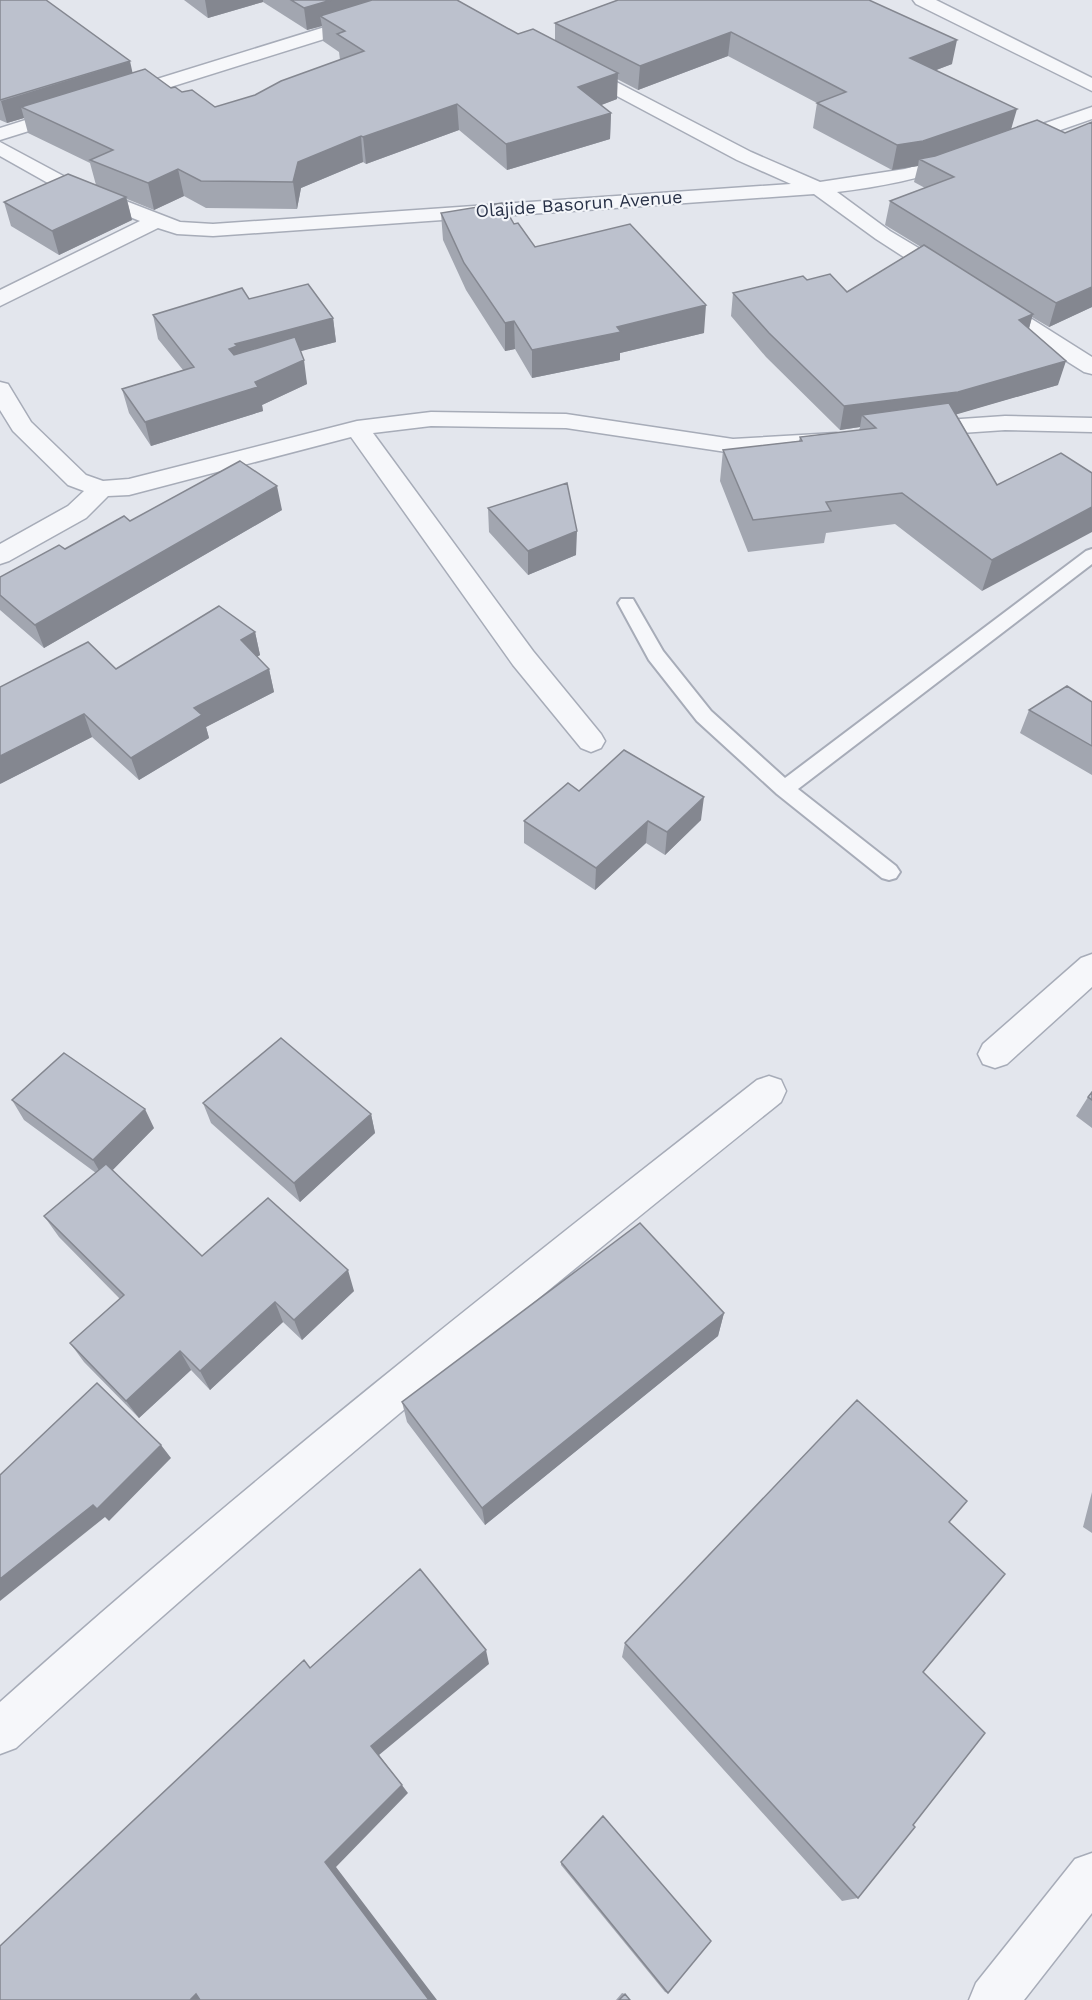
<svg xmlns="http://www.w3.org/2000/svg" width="1092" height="2000" viewBox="0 0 1092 2000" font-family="'Work Sans',sans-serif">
<rect width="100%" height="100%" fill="#e3e6ed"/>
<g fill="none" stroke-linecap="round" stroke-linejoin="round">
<defs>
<path id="service" d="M1092,549V564L798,789L896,866L900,872L896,878L889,880L882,878L777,794L697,721L649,660L618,603L621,599H633L663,651L711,711L785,778L1086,551Z"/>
<path id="minor" d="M412,0H439L436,4L129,100H115L113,96L115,92Z
M913,0H936L1092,78V91L916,4Z
M576,61L751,152L820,182L905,169L957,154L964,156L967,160L964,164C922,178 880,187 837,192L890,231L957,271L960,276L957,281L949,282L941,281L876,239L814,194L213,236L177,234L158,228L0,306V290L140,221L55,187L0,156V142L69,179L180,222L213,224L791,184L737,160L570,71L567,67L570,63Z
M70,106L77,108L80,112L77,116L0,140V128Z
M1092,107V119L1012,147L1005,145L1002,141L1005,137Z
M992,297L1000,299L1092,357V374L1084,372L984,309L981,304L984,299Z
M0,382L8,384L31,422L86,475L103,481L129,479L357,421L431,412L566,414L733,439L836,433L845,435L848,440L845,445L836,447L733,453L566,428L431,426L373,433L533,651L601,734L605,741L601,748L591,752L581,748L513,665L351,437L129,495L108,496L86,518L9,561L0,564V544L68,506L84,491L68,485L13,431L0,410Z
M1005,416L1092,418V432L1005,430L917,436L908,434L905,429L908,424L917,422Z
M1092,954V987L1007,1064L995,1068L983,1064L978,1054L983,1044L1081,958Z
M769,1076L781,1080L786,1091L781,1102C521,1311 262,1522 16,1748L0,1754V1702C243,1484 499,1282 757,1080Z
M1092,1853V1913L1024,2000H969L976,1983L1075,1859Z"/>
</defs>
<use href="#service" stroke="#a7acb8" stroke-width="4"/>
<use href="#minor" stroke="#a7acb8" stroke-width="3"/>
<use href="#service" fill="#f6f7fa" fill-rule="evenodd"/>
<use href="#minor" fill="#f6f7fa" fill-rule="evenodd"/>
</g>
<path fill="#a2a6b0" d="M0,0L133,73L182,92L215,107L255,95L340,60L339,52L323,41L322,26L307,30L263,2L208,18L184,0H457L518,34L555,40V23L618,0L952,64L936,70L1012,129L1092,307L1049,327L1032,317L1029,329L1058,385L956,414L997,485L1061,453L982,591L895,524L826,533L824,543L748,552L720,481L723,450L799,441L800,437L859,430L860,427L840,430L766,357L731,316L733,293L807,280L847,292L921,247L885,225L890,201L925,188L914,182L918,166L892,170L813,128L817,103L728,56L638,90L617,79V99L601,105L611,113L610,139L507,170L459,130L366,164L363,162L301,188L297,209L206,208L184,196L154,210L127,199L132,220L59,255L11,226L4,202L96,185L90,163L28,133L24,118L7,123L0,120Z
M441,213L514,224L535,247L704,333L620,353V360L532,378L515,349L505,351L466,290L443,240Z
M249,299L333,318L336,342L300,351L307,384L262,405L263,411L151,446L129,413L122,389L183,370L158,339L153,315Z
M488,508L576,555L528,575L489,532Z
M282,510L44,648L0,610V577L130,521Z
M255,632L260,655L257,657L269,669L274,692L206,727L209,738L139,780L92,737L0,784L116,669Z
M1092,702V775L1020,733L1029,710Z
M579,791L701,820L665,855L646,843L595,890L524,843V821Z
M1092,1092V1128L1076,1116L1088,1097Z
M12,1100L154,1128L112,1170L202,1256L354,1291L302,1340L283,1322L210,1390L191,1370L139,1418L84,1362L70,1343L120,1299L59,1237L44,1216L96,1173L24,1120Z
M203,1103L371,1114L375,1133L300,1202L211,1123Z
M724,1313L718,1336L485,1525L407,1422L402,1402Z
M1092,1492V1533L1083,1527Z
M949,1522L923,1672L858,1898L842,1901L622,1657L625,1643Z
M561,1862L668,1993L665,1992L561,1865Z
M622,1993L625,1994L630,2000H616Z"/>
<path fill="#848790" d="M205,0H263V2L208,18Z
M331,0H404L320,16L322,26L307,30L304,8Z
M731,32L728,56L638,90L640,66Z
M957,40L952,64L905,82L910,58Z
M130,61L135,84L21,107L24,118L7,123L1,101Z
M618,73L617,99L578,114V87Z
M457,104L459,130L366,164L363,137Z
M1017,109L1010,133L927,163L919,159L918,166L892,170L897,145Z
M611,113L610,139L507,170L506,144Z
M361,136L363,162L301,188L297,209L293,182L298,162Z
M178,169L184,196L154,210L148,183Z
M126,197L132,220L59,255L52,231Z
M1092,287V307L1049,327L1056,303Z
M706,305L704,333L620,353V360L532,378V350L617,327Z
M1033,314L1026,338L1019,320Z
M333,318L336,342L241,367L229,349L235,344Z
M514,321L515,349L505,351V323Z
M304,360L307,384L262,405L263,411L151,446L145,422L255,382Z
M1066,361L1058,385L951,416L862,415L860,427L840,430L844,406Z
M277,486L282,510L44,648L35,625Z
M1092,507V532L982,591L992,560Z
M577,531L576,555L528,575V551Z
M255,632L260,655L246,663L241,640Z
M269,669L274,692L206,727L209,738L139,780L131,758L194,708Z
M84,714L92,737L0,784V756Z
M704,797L701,820L665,855L667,832Z
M648,821L646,843L595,890L596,868Z
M145,1109L154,1128L104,1179L93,1160Z
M371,1114L375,1133L300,1202L294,1183Z
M348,1270L354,1291L302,1340L294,1320Z
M275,1302L283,1322L210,1390L200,1371Z
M724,1313L718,1336L485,1525L482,1508Z
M180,1351L191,1370L139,1418L126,1401Z
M161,1445L171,1458L109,1521L105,1517L0,1601V1579Z
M486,1650L489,1664L379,1755L408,1793L336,1867L437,2000H429L325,1862L371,1746Z
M196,1994L206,2000H190Z"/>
<path fill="#bcc1cd" stroke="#848790" stroke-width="1.5" d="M0,0H46L130,61L0,100Z
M291,0H331L304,8Z
M372,0H457L518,34L533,29L618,73L578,87L611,113L506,144L457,104L363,137L361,136L298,162L293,182L201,181L178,169L148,183L90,160L113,150L21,107L145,69L171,88L175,87L182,92L192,90L215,107L255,95L281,81L364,51L337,34L345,31L320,16Z
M618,0H869L957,40L910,58L1017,109L923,141L897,145L817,103L846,92L731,32L640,66L555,23Z
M1037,120L1065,133L1092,122V287L1056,303L890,201L954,177L919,159L935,156Z
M68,174L126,197L52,231L4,202Z
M502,203L514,224L518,223L535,247L630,224L706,305L617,327L621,332L532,350L514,321L505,323L464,263L441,213Z
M924,245L1033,314L1019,320L1066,361L958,392L844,406L769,333L733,293L803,276L807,280L830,274L847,292Z
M308,284L333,318L235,344L237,346L229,349L234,355L295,337L304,360L255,382L258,387L145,422L122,389L194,367L153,315L242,288L249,299Z
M949,403L997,485L1061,453L1092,473V507L992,560L902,493L826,502L831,511L753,520L723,450L802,441L800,437L876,428L862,415Z
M240,461L277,486L35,625L0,595V577L59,545L65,549L124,516L130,521Z
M567,483L577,531L528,551L488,508Z
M219,606L255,632L241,640L269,669L194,708L202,715L131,758L84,714L0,756V687L88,642L116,669Z
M1067,686L1092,702V746L1029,710Z
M624,750L704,797L667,832L648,821L596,868L524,821L568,783L579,791Z
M281,1038L371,1114L294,1183L203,1103Z
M64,1053L145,1109L93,1160L12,1100Z
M1092,1092V1100L1088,1097Z
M106,1164L202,1256L268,1198L348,1270L294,1320L275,1302L200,1371L180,1351L126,1401L70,1343L124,1295L44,1216Z
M640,1223L724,1313L482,1508L402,1402Z
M97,1383L161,1445L97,1509L93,1505L0,1579V1475Z
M857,1400L967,1501L949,1522L1005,1574L923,1672L985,1733L913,1825L915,1827L858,1898L625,1643Z
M420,1569L486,1650L371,1746L402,1785L325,1862L429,2000H200L196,1994L190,2000H0V1946L304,1660L310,1668Z
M603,1816L711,1941L668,1993L561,1862Z
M625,1994L630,2000H619Z"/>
<g text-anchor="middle" stroke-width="4.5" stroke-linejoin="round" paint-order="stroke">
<g font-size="18" fill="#283147" stroke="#f3f5f9">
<text transform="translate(579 204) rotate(-4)" y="6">Olajide Basorun Avenue</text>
</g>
</g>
</svg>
